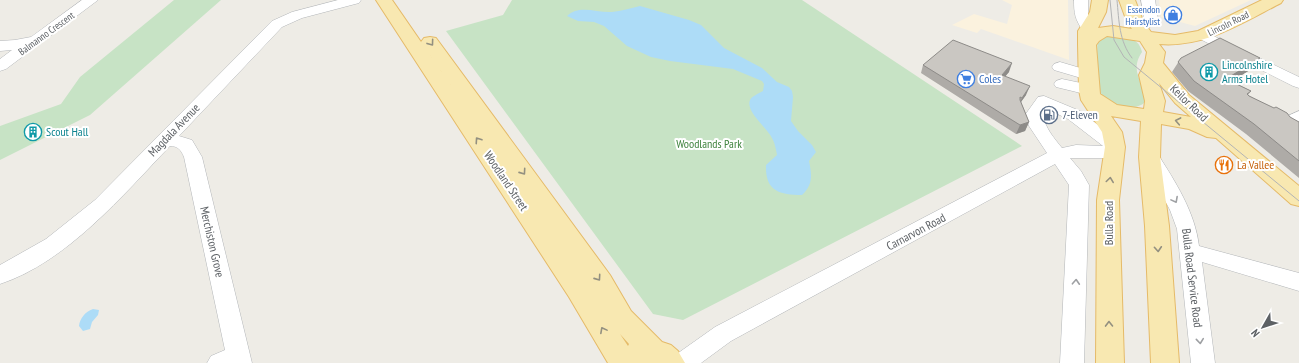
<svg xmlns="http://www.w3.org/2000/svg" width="1299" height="363" viewBox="0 0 1299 363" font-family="'PT Sans Narrow',sans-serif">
<rect width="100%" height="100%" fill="#eeece6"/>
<path fill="#fbf2de" d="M1002,0H1068L1069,60L981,29L977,33L952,25L974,14L1007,24L1012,5Z
M1159,0H1251L1195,26L1161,17Z"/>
<path fill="#c7e3c5" d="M174,0H221L90,115L0,160V126L61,104L80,77Z
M512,0H802L1022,146L683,320L653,314L446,31L503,15Z
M1104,34C1118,35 1139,35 1142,52C1128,73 1146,83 1145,102C1135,113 1104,106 1100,91C1098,85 1096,47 1098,41C1099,39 1102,36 1104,34Z"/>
<path fill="#addcf7" d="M640,6L689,20L701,25L724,48L762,68L777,82L789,87L792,91L793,97L791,121L798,131L812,145L816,152L809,161C812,175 813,185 802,195C779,195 765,191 766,165L777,155C776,150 775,144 773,140C769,129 745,112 750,100C752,96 758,94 763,91L764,84L762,81L733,69L670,61L651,57L627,46L604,26L594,22L578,21L567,16C579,4 597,13 612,12C621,11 631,8 640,6Z
M93,309L99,310L98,315L92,322L90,329L83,331L79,326C80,318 85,312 93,309Z"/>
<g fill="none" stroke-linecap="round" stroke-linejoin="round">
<defs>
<path id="minor" d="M82,0H98L6,69L0,71V59L12,50L0,51V41L15,40L31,37Z
M338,0H361L359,3L302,18L282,27L179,136L192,140L202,157L252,363H207L211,356L225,350L184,157C181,150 178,146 170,146C123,195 67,262 0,284V265L46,239L95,200L272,21L292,12Z
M1074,0H1088V16L1095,28L1093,31L1088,32L1083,31C1075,19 1074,14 1074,0Z
M1141,0H1155L1158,19C1153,27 1143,32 1134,30L1132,27L1144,17Z
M1203,31L1299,77V88L1293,86L1198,38L1196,35L1198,32Z
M1060,62L1094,72L1096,75L1094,78L1088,80L1054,70L1052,67L1054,64Z
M1062,79L1095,86L1097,90L1095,94L1089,95L1056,87L1054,84L1056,81Z
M1044,96L1080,111L1121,143L1124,147L1120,156L1114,158H1070L1081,171L1089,185L1084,363H1060L1069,185L1055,164L731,341L701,363H670L674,356L715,327L1047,153L1029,126L1025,115L1038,97ZM1047,109L1068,119L1103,146L1076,145L1062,148C1054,138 1045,128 1043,115Z
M1299,111V134L1283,126L1280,122L1283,118Z
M1151,151L1157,153C1175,181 1195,212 1199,246L1299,273V291L1202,262L1215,363H1191L1177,229L1170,210L1142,157L1145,153Z"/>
<path id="major" d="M376,0H392L597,297L421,42L424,38L430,37L436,38L610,275L631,311L662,342L671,345L678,351L685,363H608L569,297ZM620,334L629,344L628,346Z
M1092,0H1108L1106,12L1098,28L1113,26L1132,29L1127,22L1119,0H1135L1143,21L1151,32L1175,35L1198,31L1262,0H1283L1281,3C1242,23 1204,48 1159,44L1165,52L1163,63L1189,95L1299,186V206L1291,204L1216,138L1207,137L1189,129L1161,124L1160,157L1169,226L1179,363H1151L1145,226L1139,157L1141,121L1111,116L1122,132L1125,147L1119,200L1124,363H1096L1097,200L1105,147L1102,132L1081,100L1079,90L1078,44V31L1090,12ZM1107,36L1140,41L1147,52L1145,63L1139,75L1145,101L1144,109L1117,105L1100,94L1096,45L1099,41ZM1159,83L1175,103L1191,117L1163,112L1165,101Z"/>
</defs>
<use href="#minor" stroke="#b3b6b9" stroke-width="1"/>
<use href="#major" stroke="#e5ba68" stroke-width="2"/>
<use href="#minor" fill="#fff" fill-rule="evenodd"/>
<use href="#major" fill="#f8e8b1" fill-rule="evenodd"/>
<path stroke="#b3b4b5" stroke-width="1" d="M1110,0L1114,40L1124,57L1299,201
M1117,0C1119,21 1119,41 1132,58"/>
</g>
<path fill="#aeaba7" d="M1181,58L1253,68L1231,81L1251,91L1248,95L1299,122V178L1246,134L1188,91L1172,72Z
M923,65L1009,72L1005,76L1026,95L1021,102L1029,122L1025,131L1016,134L921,73Z"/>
<path fill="#8d8b88" d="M1260,58L1253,68L1220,89L1226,79Z
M1012,63L1009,72L999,84L1002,75Z
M1030,86L1026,95L1018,106L1022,98Z
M1029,122L1025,131L1016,134L1020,125Z"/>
<path fill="#cac7c2" stroke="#8d8b88" d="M1220,38L1260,58L1226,79L1251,91L1247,94L1249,96L1274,108L1276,107L1287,113L1290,117L1299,122V161L1254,124L1194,81L1178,62L1181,58Z
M953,40L1012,63L1002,75L1030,86L1022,98L1020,97V100L1029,122L1020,125L923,65Z"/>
<defs><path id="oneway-chevron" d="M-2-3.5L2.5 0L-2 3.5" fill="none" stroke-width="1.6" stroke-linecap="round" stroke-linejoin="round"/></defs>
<g stroke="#939080">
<use href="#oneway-chevron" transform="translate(431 43) rotate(54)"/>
<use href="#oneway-chevron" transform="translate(1178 121) rotate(-169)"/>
<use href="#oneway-chevron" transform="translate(478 140) rotate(-124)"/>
<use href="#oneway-chevron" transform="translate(523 172) rotate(55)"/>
<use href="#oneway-chevron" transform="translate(1110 180) rotate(-82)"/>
<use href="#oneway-chevron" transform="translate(1158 249) rotate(86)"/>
<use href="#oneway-chevron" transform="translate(598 278) rotate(55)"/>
<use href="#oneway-chevron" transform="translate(1109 324) rotate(-91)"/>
<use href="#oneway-chevron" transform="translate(603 330) rotate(-118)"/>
</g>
<g stroke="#9ea0a3">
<use href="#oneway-chevron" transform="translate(1175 200) rotate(62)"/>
<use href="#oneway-chevron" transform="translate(1076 282) rotate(-87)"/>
<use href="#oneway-chevron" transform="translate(1200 341) rotate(84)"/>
</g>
<defs>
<symbol id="shop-ring" viewBox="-11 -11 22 22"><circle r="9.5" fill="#fff" stroke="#3f7fe0" stroke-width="1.5"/><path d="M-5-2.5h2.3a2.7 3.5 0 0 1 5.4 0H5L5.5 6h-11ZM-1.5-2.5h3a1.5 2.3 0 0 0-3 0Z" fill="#3f7fe0"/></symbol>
<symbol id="building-ring" viewBox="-11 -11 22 22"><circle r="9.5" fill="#fff" stroke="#0f9aa8" stroke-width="1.5"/><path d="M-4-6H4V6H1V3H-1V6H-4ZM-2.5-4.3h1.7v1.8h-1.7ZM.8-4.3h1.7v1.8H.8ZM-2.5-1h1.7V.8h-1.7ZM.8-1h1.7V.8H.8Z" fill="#0f9aa8"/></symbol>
<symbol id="supermarket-ring" viewBox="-11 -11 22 22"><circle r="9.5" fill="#fff" stroke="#3f7fe0" stroke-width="1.5"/><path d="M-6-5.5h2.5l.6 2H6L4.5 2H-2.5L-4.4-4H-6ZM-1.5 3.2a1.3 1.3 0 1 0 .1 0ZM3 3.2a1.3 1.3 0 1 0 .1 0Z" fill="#3f7fe0"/></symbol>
<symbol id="fuel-ring" viewBox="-11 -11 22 22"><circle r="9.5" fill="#fff" stroke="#5c6f8a" stroke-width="1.5"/><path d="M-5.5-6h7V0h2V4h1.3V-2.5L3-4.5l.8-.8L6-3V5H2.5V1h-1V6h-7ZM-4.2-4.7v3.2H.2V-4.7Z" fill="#5c6f8a"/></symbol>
<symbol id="restaurant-ring" viewBox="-11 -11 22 22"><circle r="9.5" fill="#fff" stroke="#e8710a" stroke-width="1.5"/><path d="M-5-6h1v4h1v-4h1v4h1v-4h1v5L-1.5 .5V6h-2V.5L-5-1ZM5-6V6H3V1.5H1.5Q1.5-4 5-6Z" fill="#e8710a"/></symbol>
</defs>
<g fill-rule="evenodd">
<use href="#shop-ring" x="1163" y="5" width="20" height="20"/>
<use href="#building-ring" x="1199" y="62" width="20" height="20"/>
<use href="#supermarket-ring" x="956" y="69" width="20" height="20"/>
<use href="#fuel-ring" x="1039" y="105" width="20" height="20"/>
<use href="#building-ring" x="23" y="122" width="20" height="20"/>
<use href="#restaurant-ring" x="1214" y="155" width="20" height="20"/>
</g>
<g text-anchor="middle" stroke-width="4" stroke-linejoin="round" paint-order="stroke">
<g font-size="10" fill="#366cbe" stroke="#fff" text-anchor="end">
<text x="1160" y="13">Essendon<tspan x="1160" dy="12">Hairstylist</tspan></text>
</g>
<g font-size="10" fill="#5d6165" stroke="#fff">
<text transform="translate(1228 23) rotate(-26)" y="4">Lincoln Road</text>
<text transform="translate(46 33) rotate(-36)" y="4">Balmanno Crescent</text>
</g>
<g font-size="12" fill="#0d838f" stroke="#fff" text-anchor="start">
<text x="1222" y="69">Lincolnshire<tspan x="1222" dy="14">Arms Hotel</tspan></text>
<text x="46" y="136">Scout Hall</text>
</g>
<g font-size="12" fill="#366cbe" stroke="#fff" text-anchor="start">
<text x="979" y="83">Coles</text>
</g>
<g font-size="12" fill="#5d6165" stroke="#fff">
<text transform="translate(1189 103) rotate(44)" y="4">Keilor Road</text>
<text transform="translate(174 130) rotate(-46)" y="4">Magdala Avenue</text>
<text transform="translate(506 181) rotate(56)" y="4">Woodland Street</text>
<text transform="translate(1109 223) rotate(-90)" y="4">Bulla Road</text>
<text transform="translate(916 232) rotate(-28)" y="4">Carnarvon Road</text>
<text transform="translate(212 242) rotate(77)" y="4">Merchiston Grove</text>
<text transform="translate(1192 278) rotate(83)" y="4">Bulla Road Service Road</text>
</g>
<g font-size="12" fill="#4e5e75" stroke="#fff" text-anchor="start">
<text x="1062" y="119">7-Eleven</text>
</g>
<g font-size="12" fill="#3f833e" stroke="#fff">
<text x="709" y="148">Woodlands Park</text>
</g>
<g font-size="12" fill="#c56008" stroke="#fff" text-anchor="start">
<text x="1237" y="169">La Vallee</text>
</g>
</g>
<g transform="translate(1263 327) rotate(231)" stroke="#ffffff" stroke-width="3" paint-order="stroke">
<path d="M0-3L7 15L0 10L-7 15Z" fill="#5d6165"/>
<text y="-6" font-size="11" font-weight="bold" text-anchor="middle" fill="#5d6165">N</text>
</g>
</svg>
